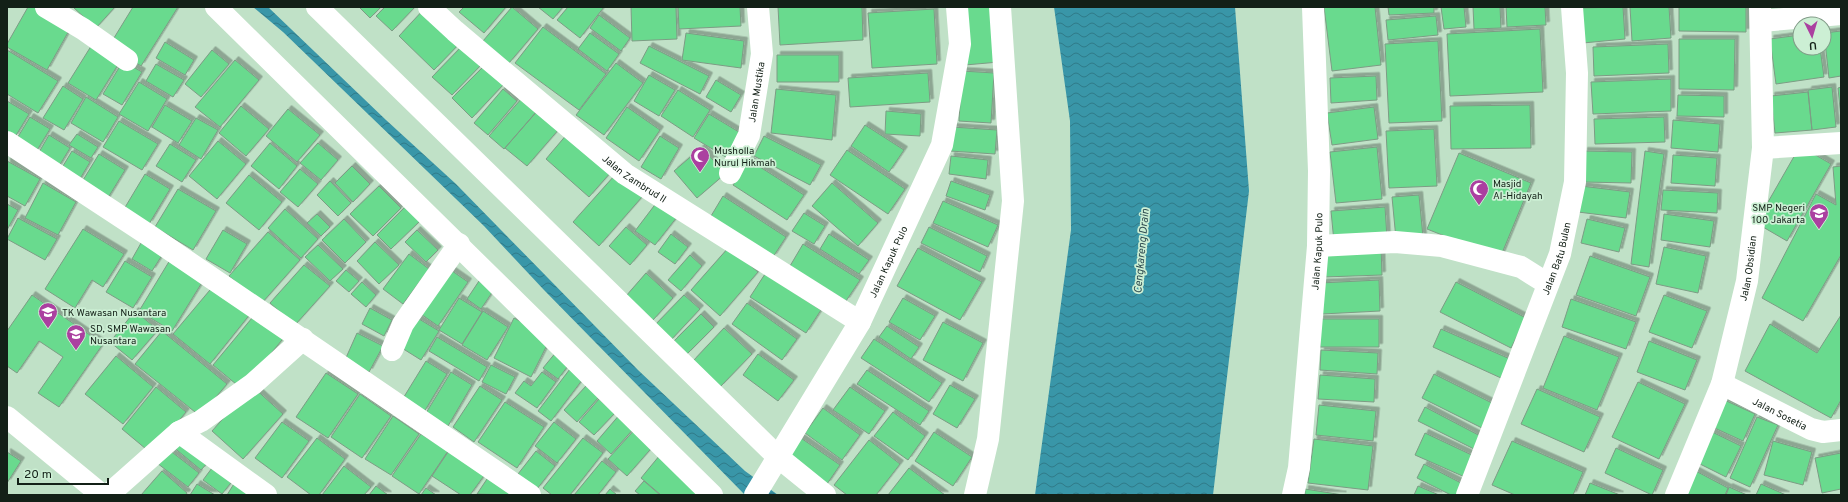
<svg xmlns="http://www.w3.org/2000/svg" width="1848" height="502" viewBox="0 0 1848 502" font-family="Overpass,sans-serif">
<defs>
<pattern id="water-waves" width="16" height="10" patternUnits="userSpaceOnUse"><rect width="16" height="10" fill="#3996a8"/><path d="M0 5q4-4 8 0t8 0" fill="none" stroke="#2f7a88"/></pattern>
<filter id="shadow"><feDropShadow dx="3.5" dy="-3.5" stdDeviation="0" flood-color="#0004"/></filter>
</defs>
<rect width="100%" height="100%" fill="#c0e1c7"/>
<path fill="url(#water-waves)" d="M253,7H268L386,120L456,184L638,370L745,471L778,495H745L544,290L484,226L283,32Z
M1054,7H1235L1249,191L1213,495H1035L1071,230L1070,121Z"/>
<path fill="#69da8e" stroke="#7c9c84" filter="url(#shadow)" d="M28,7H35L71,27L47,70L7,47V44Z
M74,7H115L96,28L74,8Z
M133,7H178L141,66L109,46Z
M359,7H381L370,18Z
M385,7H415L392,31L376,16Z
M426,7L462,41L434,70L399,36Z
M464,7H506L484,33L459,12Z
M512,7L538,29L509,63L483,41Z
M538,7H563L553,19Z
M568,7H604L580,38L557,20Z
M631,7H676L677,39L632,41Z
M678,7H740L741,26L679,29Z
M778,7H862L863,40L780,45Z
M972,7H993L999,62L965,65L960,8Z
M1324,7H1375L1381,65L1332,71Z
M1388,7H1434V13L1389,15Z
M1441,7H1464L1466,27L1444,29Z
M1473,7H1500L1501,28L1474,29Z
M1506,7H1545L1546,25L1507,27Z
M1623,7L1625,39L1583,43L1580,8Z
M1630,7H1669L1671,38L1632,41Z
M1679,7H1746V32L1679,31Z
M934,9L937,64L872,68L868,13Z
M599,15L630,38L621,51L590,28Z
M1436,16L1438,35L1388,40L1386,20Z
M543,27L606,74L579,110L515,63Z
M1540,29L1543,92L1450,96L1447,34Z
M1841,31V76L1829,78L1824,33Z
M590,33L619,54L607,71L578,49Z
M686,33L744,41L741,68L682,60Z
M1800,35V48H1820L1824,77L1776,84L1770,39Z
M1679,39H1735L1734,90L1679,89Z
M1438,41L1442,121L1389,123L1385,44Z
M165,42L194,60L185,75L156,58Z
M93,43L121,60L96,100L68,83Z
M1668,44L1669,73L1594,76L1593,47Z
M462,46L482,64L452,95L432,77Z
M649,46L709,76L700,94L640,63Z
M7,50L58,81L38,113L7,94Z
M212,50L229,64L201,97L185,84Z
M777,55H839V82H777Z
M235,60L259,80L220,127L195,107Z
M123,61L142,72L122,105L103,94Z
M616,63L643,83L604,135L576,115Z
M156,64L184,80L173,97L146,81Z
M484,66L503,85L472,118L452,98Z
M962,71L994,73L991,123L959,121Z
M928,73L930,102L850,107L848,78Z
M649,75L675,90L659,116L634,101Z
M1376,76L1377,100L1331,103L1330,78Z
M1671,79V111L1593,114L1591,82Z
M716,80L741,95L731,112L706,97Z
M139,82L167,99L148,131L119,114Z
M63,86L83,99L64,130L43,118Z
M1832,87L1836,127L1812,130L1808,90Z
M1841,87V119L1838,88Z
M503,89L517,101L488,135L474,123Z
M776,89L836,95L832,140L771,133Z
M678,90L710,110L693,137L661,116Z
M1808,92L1812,130L1775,133L1771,96Z
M1678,95L1724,96V117L1677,116Z
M86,97L118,117L103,142L71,123Z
M522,98L537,111L504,149L489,136Z
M7,101L29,114L15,137L7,132Z
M165,105L192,121L178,143L152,127Z
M1530,105L1531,148L1451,149L1450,106Z
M241,106L269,129L246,156L219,133Z
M627,107L660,130L639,161L606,138Z
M1374,107L1378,139L1332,145L1327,113Z
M288,109L320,135L297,162L266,136Z
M539,109L560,128L527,166L505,148Z
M886,111L921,114L920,136L885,134Z
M709,114L744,135L729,159L694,138Z
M30,117L50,129L36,152L16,140Z
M1664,117L1665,142L1595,144L1594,119Z
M196,118L218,130L201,159L179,145Z
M1673,120L1720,124L1718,152L1671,148Z
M119,121L158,144L142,170L103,147Z
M865,125L904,150L889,172L851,146Z
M952,127L997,130L995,154L950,151Z
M1434,129L1437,186L1389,188L1386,131Z
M568,133L612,171L589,197L546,159Z
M77,134L98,147L91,158L69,145Z
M49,135L70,148L56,171L35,159Z
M660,136L679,148L661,179L641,167Z
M764,136L821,165L810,185L754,156Z
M218,141L246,164L217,199L189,176Z
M270,143L297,166L279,189L251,166Z
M318,143L338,160L321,180L300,163Z
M170,144L196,160L182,182L156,166Z
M1800,146L1831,164L1787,241L1756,223Z
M702,147L725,174L697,198L674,171Z
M1377,147L1382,199L1336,203L1330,152Z
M847,150L905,189L888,214L830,175Z
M72,151L90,162L78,182L60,171Z
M1584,151L1632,152L1631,183L1583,182Z
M1645,151L1664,154L1649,267L1631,264Z
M1459,153L1531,183L1500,258L1427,229Z
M99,154L125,170L106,201L80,185Z
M1673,155L1717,158L1715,186L1671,183Z
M951,156L988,160L986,179L949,174Z
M749,160L804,195L787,220L733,185Z
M7,161L40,179L25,206L7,196Z
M352,166L370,184L353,202L335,183Z
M1841,166V255L1803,321L1762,298L1816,194L1836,205L1833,167Z
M300,169L318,184L298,207L280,192Z
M145,174L170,189L149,224L124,209Z
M249,175L282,202L259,230L226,203Z
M615,175L642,197L599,246L573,222Z
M330,181L351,203L338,216L317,195Z
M951,181L990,195L985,210L946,196Z
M43,183L76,202L58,235L25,218Z
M832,183L878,223L858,246L812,206Z
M379,186L401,208L373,236L350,214Z
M1581,186L1630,192L1626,218L1578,212Z
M178,189L216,211L193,250L155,227Z
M1663,190L1718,193L1717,213L1661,210Z
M1419,195L1423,237L1396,239L1392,197Z
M723,196L786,237L773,257L711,216Z
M943,201L998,225L988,247L933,223Z
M657,202L677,217L655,245L635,231Z
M7,204L18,210L7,230Z
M406,206L420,221L391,249L377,235Z
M1385,207L1387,238L1334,242L1331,211Z
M285,209L318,239L301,258L268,228Z
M804,213L825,226L814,244L792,231Z
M317,214L330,227L321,236L307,223Z
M1664,214L1714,221L1710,247L1661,240Z
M18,218L57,239L45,260L7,239Z
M344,219L366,242L345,263L322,240Z
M1587,219L1625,228L1619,252L1581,243Z
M626,227L647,245L630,265L609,246Z
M929,227L987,256L980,272L921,243Z
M83,229L124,254L103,287L92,280L75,308L45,289Z
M223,230L247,244L230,273L206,259Z
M417,230L438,250L426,262L405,242Z
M268,232L300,260L261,304L229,276Z
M671,234L688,247L675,264L658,252Z
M829,234L869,260L859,274L820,249Z
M145,236L166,249L152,271L132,259Z
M375,242L399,265L379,284L357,261Z
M803,244L860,280L846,301L790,266Z
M318,245L343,269L330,281L305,257Z
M1381,246L1382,275L1324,277L1323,248Z
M729,247L758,272L720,316L691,290Z
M1664,247L1706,256L1698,293L1656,284Z
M918,248L982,282L960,320L897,286Z
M409,254L429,269L403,304L383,289Z
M173,255L206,276L172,331L139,311Z
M690,255L702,266L681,291L668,280Z
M1590,256L1650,277L1636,316L1576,295Z
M125,261L152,277L133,308L106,292Z
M304,265L330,286L295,325L270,303Z
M445,266L468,282L438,326L415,310Z
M346,270L359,281L349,292L336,281Z
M646,273L673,298L653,320L626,296Z
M765,274L821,310L806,333L750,297Z
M1379,280L1380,311L1322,314L1320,283Z
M479,281L493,291L481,309L467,299Z
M362,282L376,295L366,307L351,294Z
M1456,282L1526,318L1511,348L1440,312Z
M215,284L251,313L210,364L173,334Z
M32,295L103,344L59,407L38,393L63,357L39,341L17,373L7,366V331Z
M684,295L700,309L670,341L654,326Z
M1664,295L1707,311L1692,348L1649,332Z
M459,298L482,312L462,344L439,330Z
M903,298L935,316L920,340L889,322Z
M1571,299L1636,322L1626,349L1562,327Z
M747,303L797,339L782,360L732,324Z
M370,308L392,320L384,336L362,324Z
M135,311L158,330L132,360L110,342Z
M483,311L508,327L487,360L462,345Z
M257,312L286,335L242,389L213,365Z
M701,314L714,327L687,354L674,341Z
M1841,315V400L1831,418L1745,371L1770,324L1817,353Z
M414,316L439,331L421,360L397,345Z
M514,318L551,337L531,377L494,358Z
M1320,319H1379V347H1320Z
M943,322L983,343L963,381L923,360Z
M887,326L919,347L911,359L879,337Z
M724,328L752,354L720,387L693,361Z
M1441,329L1510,359L1501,378L1433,347Z
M162,331L227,384L200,416L135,364Z
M357,333L383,346L369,372L345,360Z
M1564,336L1619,357L1597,410L1543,388Z
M437,337L487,367L479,381L429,351Z
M874,339L942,383L929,402L861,358Z
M1649,341L1697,360L1685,390L1637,372Z
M1321,350L1378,353L1377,374L1320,370Z
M557,351L571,362L558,379L543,368Z
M758,354L794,380L778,401L743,375Z
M116,356L153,387L123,424L85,394Z
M426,361L447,374L424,412L402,400Z
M491,365L515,377L506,394L482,382Z
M573,365L586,375L551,421L538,411Z
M867,370L929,411L920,425L857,384Z
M451,372L472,385L448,426L426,413Z
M542,372L556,382L537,408L515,393L524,381L531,386Z
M326,373L358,394L328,438L296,417Z
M1434,374L1500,407L1488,431L1422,398Z
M1320,375L1375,379L1374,402L1318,399Z
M1638,382L1685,404L1659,459L1612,437Z
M950,385L975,399L957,428L933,414Z
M252,386L283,414L243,459L212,431Z
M480,386L502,400L474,442L453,427Z
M586,386L599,397L577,422L564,410Z
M156,387L186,412L152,454L122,429Z
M850,387L885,411L869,434L833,410Z
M1537,389L1600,417L1584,452L1521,424Z
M360,394L391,416L362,458L331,437Z
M1720,398L1755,414L1743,441L1708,425Z
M599,399L615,413L594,435L579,422Z
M505,402L544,427L517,468L478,442Z
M1319,405L1376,411L1373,441L1316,435Z
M1425,407L1486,439L1480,452L1418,421Z
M823,408L860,435L842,460L805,433Z
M893,412L925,436L908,460L874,436Z
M621,413L636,426L611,454L597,441Z
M393,416L419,434L391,475L365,459Z
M1757,417L1778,425L1750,487L1730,478Z
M282,422L309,441L282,478L255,458Z
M554,422L576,439L557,463L535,446Z
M637,427L656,443L627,476L608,459Z
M1708,430L1741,446L1726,477L1694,461Z
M934,432L972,457L953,486L915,461Z
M1425,433L1476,457L1467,478L1415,455Z
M421,434L448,451L419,494L392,476Z
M180,436L210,460L201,470L172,446Z
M798,436L840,465L827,484L785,455Z
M317,438L345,459L319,495H311L287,477Z
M583,438L603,453L570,495H552L543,488Z
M1314,439L1373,446L1368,490L1308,483Z
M869,440L900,464L876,495H847L834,485Z
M1512,441L1583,472L1573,495H1515L1492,485Z
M1773,441L1812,452L1803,485L1764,475Z
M1616,448L1663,470L1652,495L1605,473Z
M168,449L199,473L188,487L157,463Z
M450,449L486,473L470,495H461L432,476Z
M536,451L555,466L537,489L518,474Z
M7,452L21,461L7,483Z
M1841,453V489L1822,493L1815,458Z
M660,455L707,495H661L641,478Z
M602,461L616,472L598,495H574Z
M215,464L234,479L222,494L203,480Z
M1424,464L1465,485L1460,495H1451L1417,478Z
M344,466L371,487L364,495H322Z
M909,468L945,495H888Z
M1692,469L1728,488L1725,495H1679Z
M162,471L187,493L186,495H141Z
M489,476L512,491L510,495L477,494Z
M644,481L660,495H640L635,491Z
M235,482L255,495H227Z
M1590,483L1620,495H1585Z
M197,484L215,495H190Z
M1761,484L1786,495H1756Z
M376,486L388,495H369Z
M1418,486L1439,495H1414Z
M1729,487L1747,495H1726Z
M426,488L436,495H421Z
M610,489L617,495H605Z
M1305,489L1343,495H1305Z"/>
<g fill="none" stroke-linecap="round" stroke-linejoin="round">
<g stroke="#fff" stroke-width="22">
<path d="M46,7L83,29L127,60"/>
<path d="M216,7L712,495"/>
<path d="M317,7L778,457L825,495"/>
<path id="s1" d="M429,7L455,31L625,174L860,322"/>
<path d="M1761,21L1841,14"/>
<path d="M7,142L147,234L530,495"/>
<path d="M1763,148L1841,143"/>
<path id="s2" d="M730,173L749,135L762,54L758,7"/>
<path d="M1318,246L1395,242L1442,246L1521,267L1548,284"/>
<path d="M392,350L403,324L459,244"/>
<path id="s3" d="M1722,384L1811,429L1823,432L1841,430"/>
<path d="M179,432L266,495"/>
<path d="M108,495L179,432L201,421L253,384L303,339"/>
<path id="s4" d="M1467,495L1560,254L1575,182L1577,73L1572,7"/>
<path id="s5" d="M1676,495L1722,384L1747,281L1763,148L1760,7"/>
</g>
<g stroke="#fff" stroke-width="22">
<path d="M7,417L102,495"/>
<path id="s6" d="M755,495L860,322L942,145L960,44L957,7"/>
<path d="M975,495L988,439L1013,201L1000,7"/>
<path id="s7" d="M1293,495L1299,468L1318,246L1319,171L1313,7"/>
</g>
</g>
<defs>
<symbol id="mosque-pin" viewBox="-11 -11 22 30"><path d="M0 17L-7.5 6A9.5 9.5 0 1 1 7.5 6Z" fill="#ab40a0" stroke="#ccefd4"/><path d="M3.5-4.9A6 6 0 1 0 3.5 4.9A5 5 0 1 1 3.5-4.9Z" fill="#fff"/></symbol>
<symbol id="school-pin" viewBox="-11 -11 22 30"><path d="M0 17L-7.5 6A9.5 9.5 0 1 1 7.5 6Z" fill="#ab40a0" stroke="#ccefd4"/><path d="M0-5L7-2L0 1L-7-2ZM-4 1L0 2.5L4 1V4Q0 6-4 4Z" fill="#fff"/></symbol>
</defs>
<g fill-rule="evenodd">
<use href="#mosque-pin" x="689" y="145" width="22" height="30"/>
<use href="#mosque-pin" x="1468" y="178" width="22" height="30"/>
<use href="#school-pin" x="1808" y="202" width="22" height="30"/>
<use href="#school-pin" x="37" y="301" width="22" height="30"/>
<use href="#school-pin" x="65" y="323" width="22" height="30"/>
</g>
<g text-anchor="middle" stroke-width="3.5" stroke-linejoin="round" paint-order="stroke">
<g font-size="10" fill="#132017" stroke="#ccefd4">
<text dy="4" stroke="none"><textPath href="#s2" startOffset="86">Jalan Mustika</textPath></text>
<text dy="4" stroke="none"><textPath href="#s1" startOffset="268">Jalan Zambrud II</textPath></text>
<text dy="4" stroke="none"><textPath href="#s7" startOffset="245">Jalan Kapuk Pulo</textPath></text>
<text dy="4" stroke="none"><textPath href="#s4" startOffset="253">Jalan Batu Bulan</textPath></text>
<text dy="4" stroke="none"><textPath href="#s6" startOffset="269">Jalan Kapuk Pulo</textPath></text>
<text dy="4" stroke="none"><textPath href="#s5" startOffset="239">Jalan Obsidian</textPath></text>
<text dy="4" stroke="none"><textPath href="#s3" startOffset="65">Jalan Sosetia</textPath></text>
</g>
<g font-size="10" fill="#132017" stroke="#ccefd4" text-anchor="start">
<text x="714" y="154">Musholla<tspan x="714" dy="12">Nurul Hikmah</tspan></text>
<text x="1493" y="187">Masjid<tspan x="1493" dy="12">Al-Hidayah</tspan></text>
<text x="1805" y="211" text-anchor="end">SMP Negeri<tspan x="1805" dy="12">100 Jakarta</tspan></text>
<text x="62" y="316">TK Wawasan Nusantara</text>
<text x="90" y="332">SD, SMP Wawasan<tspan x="90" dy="12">Nusantara</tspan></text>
</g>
<g font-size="11" font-style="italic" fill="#2c494f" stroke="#ccefd4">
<text transform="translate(1141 251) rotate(-85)" y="4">Cengkareng Drain</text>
</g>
</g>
<rect width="1848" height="502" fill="none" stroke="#132017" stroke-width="16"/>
<g transform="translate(1812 36) rotate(175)"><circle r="19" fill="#ccefd4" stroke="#829c88"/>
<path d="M0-3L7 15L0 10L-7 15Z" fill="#ab40a0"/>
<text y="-6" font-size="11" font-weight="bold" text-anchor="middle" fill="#132017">U</text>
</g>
<path d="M18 478v6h90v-6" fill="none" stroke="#132017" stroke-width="2"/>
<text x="24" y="478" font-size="12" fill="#132017" stroke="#ccefd4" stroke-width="3" paint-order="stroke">20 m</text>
</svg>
